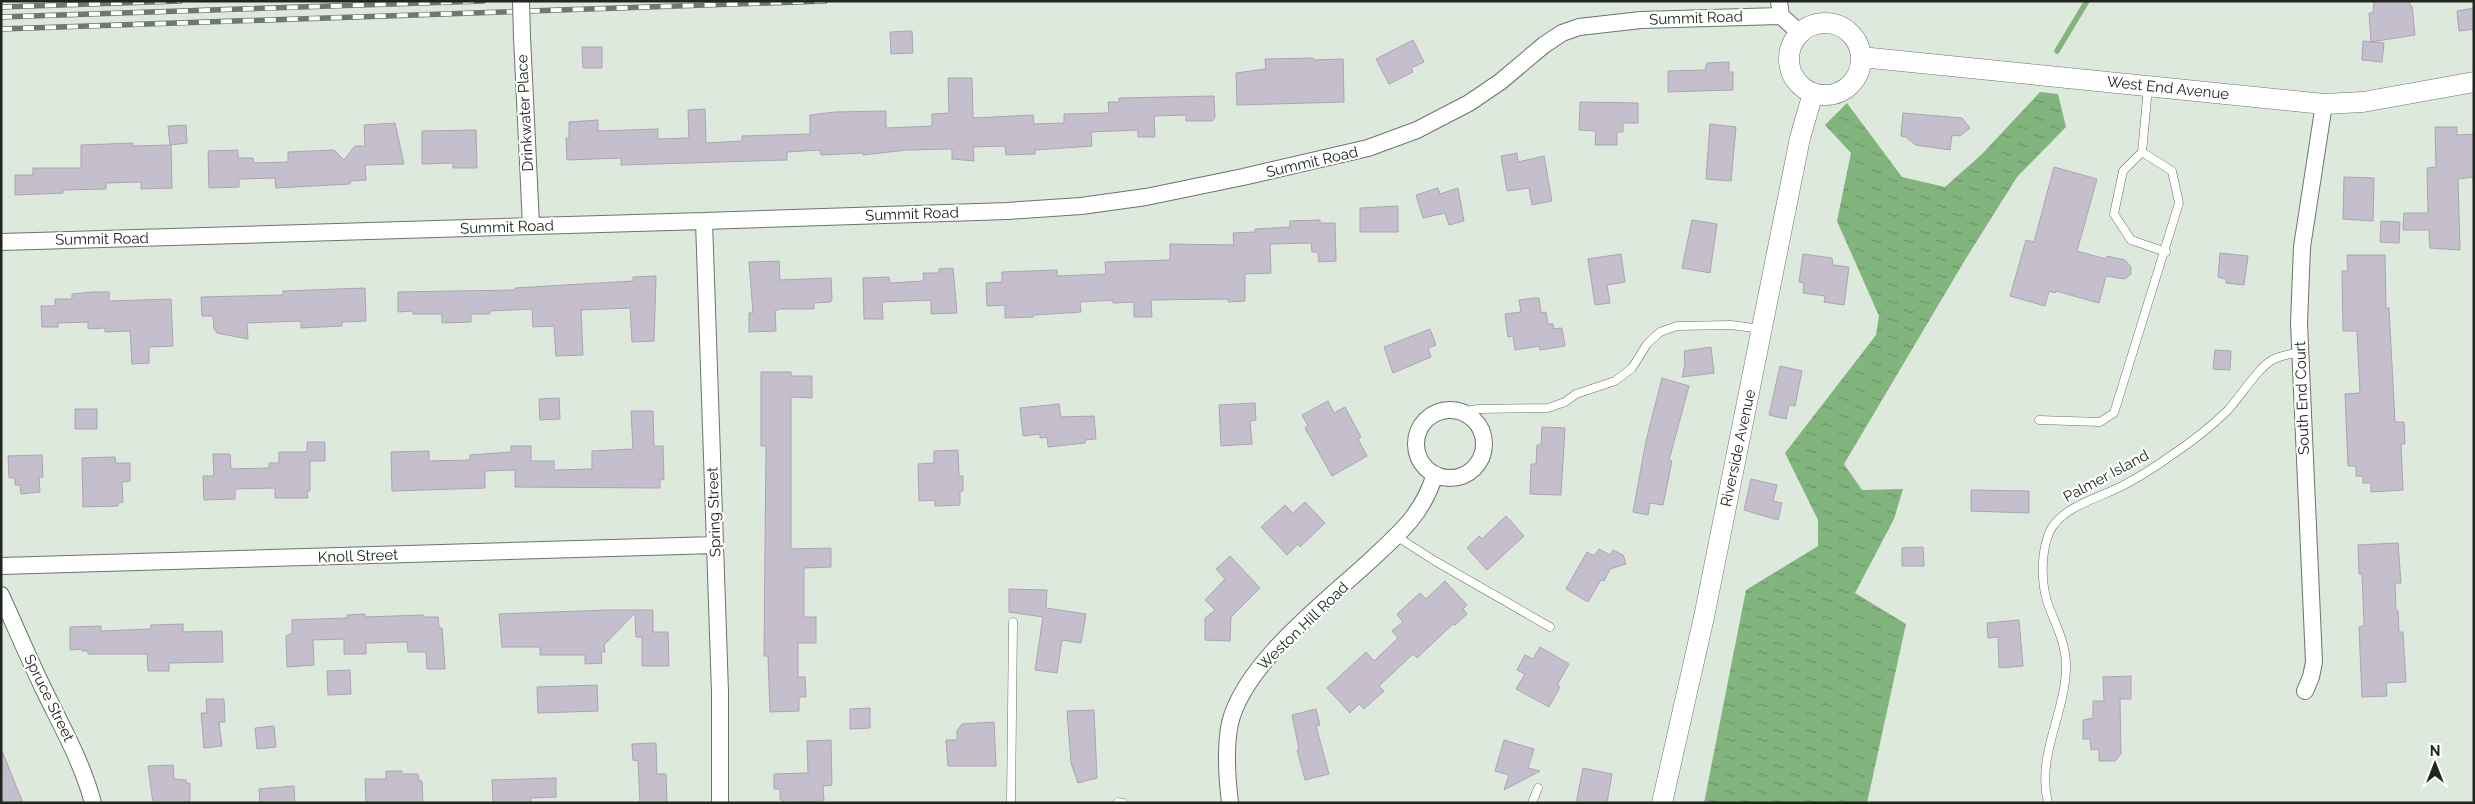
<svg xmlns="http://www.w3.org/2000/svg" width="2475" height="804" viewBox="0 0 2475 804" font-family="Raleway,sans-serif">
<defs>
<pattern id="water-ripples" width="26" height="14" patternUnits="userSpaceOnUse" patternTransform="scale(1.25)"><rect width="26" height="14" fill="#82b47d"/><path d="M2 4q2-2 4 0t4 0M15 11q2-2 4 0t4 0" fill="none" stroke="#6a9266"/></pattern>
</defs>
<rect width="100%" height="100%" fill="#dde9dc"/>
<path fill="url(#water-ripples)" d="M2040,92L2058,94L2066,127L2017,177L1965,260L1844,464L1862,490L1903,489L1894,519L1855,593L1906,624L1867,803H1704L1746,590L1818,546V520L1785,453L1876,335L1879,316L1837,221L1851,153L1825,125L1847,103L1902,177L1945,187L1982,154Z"/>
<g fill="none" stroke-linecap="round" stroke-linejoin="round">
<path stroke="#82b47d" stroke-width="5.5" d="M2057,51L2087,1"/>
</g>
<path fill="#c5becc" stroke="#aba4b2" d="M2374,1H2410V6H2412L2415,35L2371,42L2369,13H2373Z
M2474,8V29L2459,31L2457,11Z
M912,31L913,53L891,54L890,32Z
M1413,40L1424,62L1411,68L1413,72L1389,84L1376,59Z
M2363,41L2384,43L2382,62L2362,60Z
M582,47H602V68H583Z
M1313,58L1314,60L1343,59L1344,102L1237,105L1236,73L1266,69L1265,59Z
M1729,62V72H1733V90L1668,92V71L1705,70L1707,63Z
M948,78H972L973,118L1033,115L1034,124L1064,123V114L1109,113L1108,102H1119V98L1214,96L1215,118L1212,121H1186V115L1154,116L1155,137H1138V130L1091,132L1092,146L1035,150V154L1006,155L1005,146L973,147L974,161L952,159V149L907,150L863,155V153L821,155L820,150L787,152V160L621,165V158L567,160L566,138H569V122L598,120V131L658,129V139L689,138L688,110L705,109L706,143L742,141V136L810,134V115L835,112L886,111V128L932,126V114L949,113Z
M1580,102L1638,103V123H1623V132H1617V145H1595L1596,131L1579,130Z
M1903,113L1962,118L1970,128L1960,136L1952,135L1950,150L1916,145L1906,137L1901,136Z
M395,123L404,164L365,165L366,180L350,181V184L276,188L275,178L239,179V187L209,188L208,151L238,150V158H253L254,163L288,162V152L334,150L344,160L355,146H365L364,125Z
M1710,124L1736,127L1731,181L1706,179Z
M186,125L187,143L170,145L168,126Z
M2435,127H2457V135L2474,134V177L2458,179L2460,250L2430,248L2429,230H2403L2404,213H2428L2427,168L2436,167Z
M476,130L477,168H453V163L422,164V131Z
M133,143V146L171,145L172,188L141,189V182L106,183V189L63,190V193L15,195V175H33V168H81V145Z
M1517,153L1518,162L1544,156L1552,201L1532,205L1529,188L1507,191L1501,156Z
M2054,167L2097,179L2077,251L2106,259L2107,256L2125,260L2131,267V274L2125,279L2106,276L2099,303L2056,291L2055,293L2049,291L2045,306L2010,296L2026,240L2034,242Z
M2344,177L2374,178L2373,221L2343,219Z
M1438,188L1440,194L1458,188L1464,221L1449,225L1445,213L1423,218L1416,195Z
M1398,206V232H1360V208Z
M1320,220V223H1335L1336,261L1319,262L1318,252H1312L1311,243L1270,244L1271,273L1245,274V301L1228,302V299L1151,300L1152,317H1134V302L1113,303V300L1080,302L1081,312L1033,315V317L1005,318V305L987,306L986,283L1002,282V272L1057,270V276L1106,274L1105,262L1170,260V244L1234,245L1233,233L1255,232V229L1290,227V221Z
M1692,220L1717,224L1710,273L1682,268Z
M2381,221L2400,222L2399,243L2380,242Z
M2220,253L2248,256L2244,285L2226,283V279L2218,277Z
M1621,254L1625,282L1607,285L1610,303L1595,305L1588,259Z
M1803,254L1832,258L1833,265L1849,267L1844,305L1824,302L1825,296L1803,293L1804,283L1799,282Z
M2347,255H2385L2386,308H2389L2395,422H2404L2405,444H2401L2403,490L2371,492V483H2363V476H2356V466H2348L2345,394L2360,393L2357,331H2343L2342,271H2348Z
M779,261L780,280L831,278L832,300L830,302L814,303V309H780L775,311L776,331L749,332V313H753L749,262Z
M953,268L957,313L931,314V300L882,302L883,319H864L863,278L889,277L890,283L924,281L923,273H939V269Z
M656,276L654,341L632,342L630,308L581,310L583,355L556,356L554,326L533,327L532,309L490,311V314H471V322L442,323V314H413V311L398,312V292L515,290V288L633,281V277Z
M365,288L366,321L342,322V326L301,328V321L247,323L248,339L217,333L214,329L213,316H202L201,297L283,295V291Z
M94,292H109V301L171,299L173,346L149,347V363L132,364L130,331L105,332V328L88,329V322L58,323V327H42L41,306H55V299H72V294Z
M1534,298H1539L1541,313L1546,312L1548,324H1553L1554,329L1562,328L1565,346L1540,350L1539,346L1515,350L1513,336L1508,337L1505,314L1521,312L1519,300Z
M1430,329L1436,345L1428,348L1431,357L1393,373L1384,347Z
M1711,347L1714,373L1682,377L1685,364L1684,351Z
M2215,350L2231,351L2230,370L2213,369Z
M1780,366L1802,371L1795,406L1789,405L1786,419L1769,415Z
M761,372H791V376H812V398L791,397V549L831,548V567L804,568V617H816V643H798V677H805L806,697H799V711L770,712L768,656H764L766,446H761Z
M1662,378L1689,386L1669,460L1672,461L1663,505L1650,503L1648,515L1633,512L1646,441Z
M559,398L560,419L540,420L539,399Z
M1328,401L1334,413L1345,407L1361,437L1358,439L1367,456L1332,476L1305,428L1308,426L1302,415Z
M1255,403L1256,420L1250,421L1252,444L1221,446L1219,405Z
M1059,404L1061,417L1094,416L1096,439L1085,440V443L1048,447L1047,437L1040,438V434L1023,436L1020,408Z
M75,409H97V429H75Z
M631,411H653L654,446H663L664,479L660,480V488L515,487V470L485,471V488L392,491L391,452L429,451V461L470,460V455L511,452V446H531V461H554V470L592,469V451L633,449Z
M1542,427L1565,428L1561,495L1530,494L1531,464H1536L1537,445H1541Z
M307,442H325V461H310V491H307L308,498H275V488L235,489V499L204,500L203,476H214L213,454H230L231,469L269,468V463H279V452H307Z
M958,450L959,476H963V491H960V505L935,506V500L919,501L918,464L934,463V451Z
M42,455L43,477H39L40,492L21,494L20,485H15V478H9L8,456Z
M115,457L116,463H130V481L122,482L123,502L118,503V506L83,507L82,458Z
M1751,479L1777,485L1773,501L1782,503L1778,520L1744,510Z
M1971,490L2029,491V513L1971,511Z
M1305,502L1325,523L1300,547L1298,544L1287,555L1261,527L1285,505L1293,513Z
M1506,516L1524,536L1487,570L1467,548L1479,536L1482,539Z
M2398,543L2401,583H2395L2396,611H2398L2399,632H2403L2406,682L2386,683L2387,696L2362,697L2359,627L2364,626L2362,574H2359L2358,545Z
M1923,547L1924,566H1902V548Z
M1599,549L1610,555L1613,550L1623,555L1626,564L1610,569L1604,581L1601,580L1588,602L1566,589L1587,552L1594,556Z
M1230,556L1260,588L1231,617L1230,641L1205,640V618L1215,610L1205,600L1225,579L1216,569Z
M1445,581L1467,605L1463,609L1467,614L1455,625L1453,624L1417,658L1413,654L1379,686L1384,691L1364,709L1359,704L1350,713L1327,688L1366,652L1374,661L1398,638L1392,631L1403,622L1397,614L1420,593L1426,599Z
M1009,589L1047,590L1046,608L1086,614L1081,643L1062,640L1057,673L1035,670L1043,617L1009,612Z
M607,610H653V632H668L669,666H642V637H636L635,613L604,645L605,652H601L602,663L585,664V655H540V647H502L499,614Z
M365,614V617L424,615V617H438L439,628H442L445,669H427L426,652H408L407,642L366,643V654H344V639L313,640L314,665L287,667L286,636L292,633V620L347,618V615Z
M2019,620L2023,666L1999,668L1998,637L1988,638L1987,623Z
M183,624V632L222,631L223,662L169,663V671H148L147,654H88V651H82V649L70,650V627L101,626V631L151,629V625Z
M1540,647L1569,664L1557,685L1560,687L1549,707L1516,689L1525,674L1517,670L1525,655L1533,659Z
M350,670L351,694L328,695L327,671Z
M2131,676V699H2120L2121,754L2115,761H2099V749L2091,750L2090,739H2083V720L2093,718V701H2104L2103,677Z
M597,685L598,711L538,713L537,687Z
M206,699H224L225,722H219L222,746L204,748L201,713H207Z
M870,708V728L850,729V709Z
M1316,709L1320,725L1316,726L1329,774L1305,780L1297,750L1299,749L1292,715Z
M1094,710L1097,778L1078,783L1071,763L1067,711Z
M994,722L996,766H948L946,740H957V731L962,724Z
M274,726L276,747L257,749L255,728Z
M831,740L832,785L823,786L824,801L783,803V800H780V789H774V774L808,773L807,741Z
M1504,740L1534,749L1528,768L1540,771L1504,790L1509,775L1495,771Z
M656,743L657,774H666L667,803H640L638,761L633,760L632,744Z
M2,751L23,803H1Z
M173,765L174,779L186,780V783H190V803H153L148,766Z
M1583,768L1612,774L1607,803H1576Z
M386,771H402V774H418L419,781H422L423,803H366L365,779H386Z
M556,778V797L531,798V803H493L492,780Z
M294,786L295,803H260L259,789Z"/>
<g fill="none" stroke-linecap="round" stroke-linejoin="round">
<defs>
<path id="service" d="M2148,88L2142,152L2123,171L2114,214L2131,240L2166,252
M1460,412L1478,409L1548,408L1565,402L1576,394L1615,381L1632,368L1647,344L1660,332L1677,326L1731,325L1761,329
M2039,420L2100,422L2114,413L2179,203L2172,171L2142,152
M1396,536L1435,561L1550,627
M1118,802L1123,803
M1011,803L1013,622
M1532,803L1538,788
M2048,803C2036,755 2066,713 2066,666C2066,641 2054,623 2047,601C2041,581 2041,553 2049,533C2061,506 2100,498 2124,485C2139,477 2155,467 2169,457C2190,443 2211,427 2228,410C2240,397 2260,365 2274,359C2281,356 2291,354 2299,352"/>
<path id="minor" d="M1779,1L1781,16L1800,33
M522,37L531,225
M704,221L720,692V803
M1,242L704,221L1007,211L1081,206L1146,197L1243,177L1368,148L1417,130L1469,103L1500,82L1544,45L1562,33L1579,27L1641,20L1781,16
M1416 444a34 34 0 1 1 68 0a34 34 0 1 1-68 0Z
M1,566L715,545
M1,595C15,626 29,659 44,690C62,727 82,762 93,803
M2305,691L2311,677L2314,662L2299,323L2302,247L2324,104
M1230,803C1227,778 1225,747 1230,723C1245,662 1327,601 1373,558C1402,531 1423,513 1435,474"/>
<path id="tertiary" d="M1789 59a36 36 0 1 1 72 0a36 36 0 1 1-72 0Z
M1861,57L2324,104L2363,102L2474,82
M1662,803L1704,617L1800,138L1813,93"/>
</defs>
<use href="#service" stroke="#6b756a" stroke-width="9"/>
<use href="#minor" stroke="#6b756a" stroke-width="18"/>
<use href="#tertiary" stroke="#6b756a" stroke-width="21"/>
<use href="#service" stroke="#fff" stroke-width="8"/>
<use href="#minor" stroke="#fff" stroke-width="16"/>
<use href="#tertiary" stroke="#fff" stroke-width="20"/>
<defs>
<path id="rail" d="M1,7L180,1
M1,17L483,1
M1,29L825,1"/>
</defs>
<use href="#rail" stroke="#6f776f" stroke-width="5.5"/>
<use href="#rail" stroke="#fff" stroke-width="4" stroke-dasharray="11" stroke-linecap="butt"/>
<defs>
<path id="minor-bridge" d="M521,1L522,37"/>
</defs>
<use href="#minor-bridge" stroke="#6b756a" stroke-width="18" stroke-linecap="butt"/>
<use href="#minor-bridge" stroke="#fff" stroke-width="16"/>
</g>
<g text-anchor="middle" stroke-width="4.5" stroke-linejoin="round" paint-order="stroke">
<g font-size="15" fill="#202520" stroke="#fff">
<text transform="translate(1696 18) rotate(-2)" y="5">Summit Road</text>
<text transform="translate(2168 88) rotate(6)" y="5">West End Avenue</text>
<text transform="translate(525 113) rotate(-93)" y="5">Drinkwater Place</text>
<text transform="translate(1312 162) rotate(-13)" y="5">Summit Road</text>
<text transform="translate(912 214) rotate(-2)" y="5">Summit Road</text>
<text transform="translate(507 227) rotate(-2)" y="5">Summit Road</text>
<text transform="translate(102 239) rotate(-1)" y="5">Summit Road</text>
<text transform="translate(2302 398) rotate(-92)" y="5">South End Court</text>
<text transform="translate(1738 448) rotate(-78)" y="5">Riverside Avenue</text>
<text transform="translate(2106 476) rotate(-28)" y="5">Palmer Island</text>
<text transform="translate(714 512) rotate(-92)" y="5">Spring Street</text>
<text transform="translate(358 556) rotate(-2)" y="5">Knoll Street</text>
<text transform="translate(1303 626) rotate(-44)" y="5">Weston Hill Road</text>
<text transform="translate(49 698) rotate(64)" y="5">Spruce Street</text>
</g>
</g>
<rect width="2475" height="804" fill="none" stroke="#202520" stroke-width="5"/>
<g transform="translate(2435 764)" stroke="#ffffff" stroke-width="4" paint-order="stroke">
<path d="M0-4L9 19L0 12L-9 19Z" fill="#202520"/>
<text y="-8" font-size="14" font-weight="bold" text-anchor="middle" fill="#202520">N</text>
</g>
</svg>
